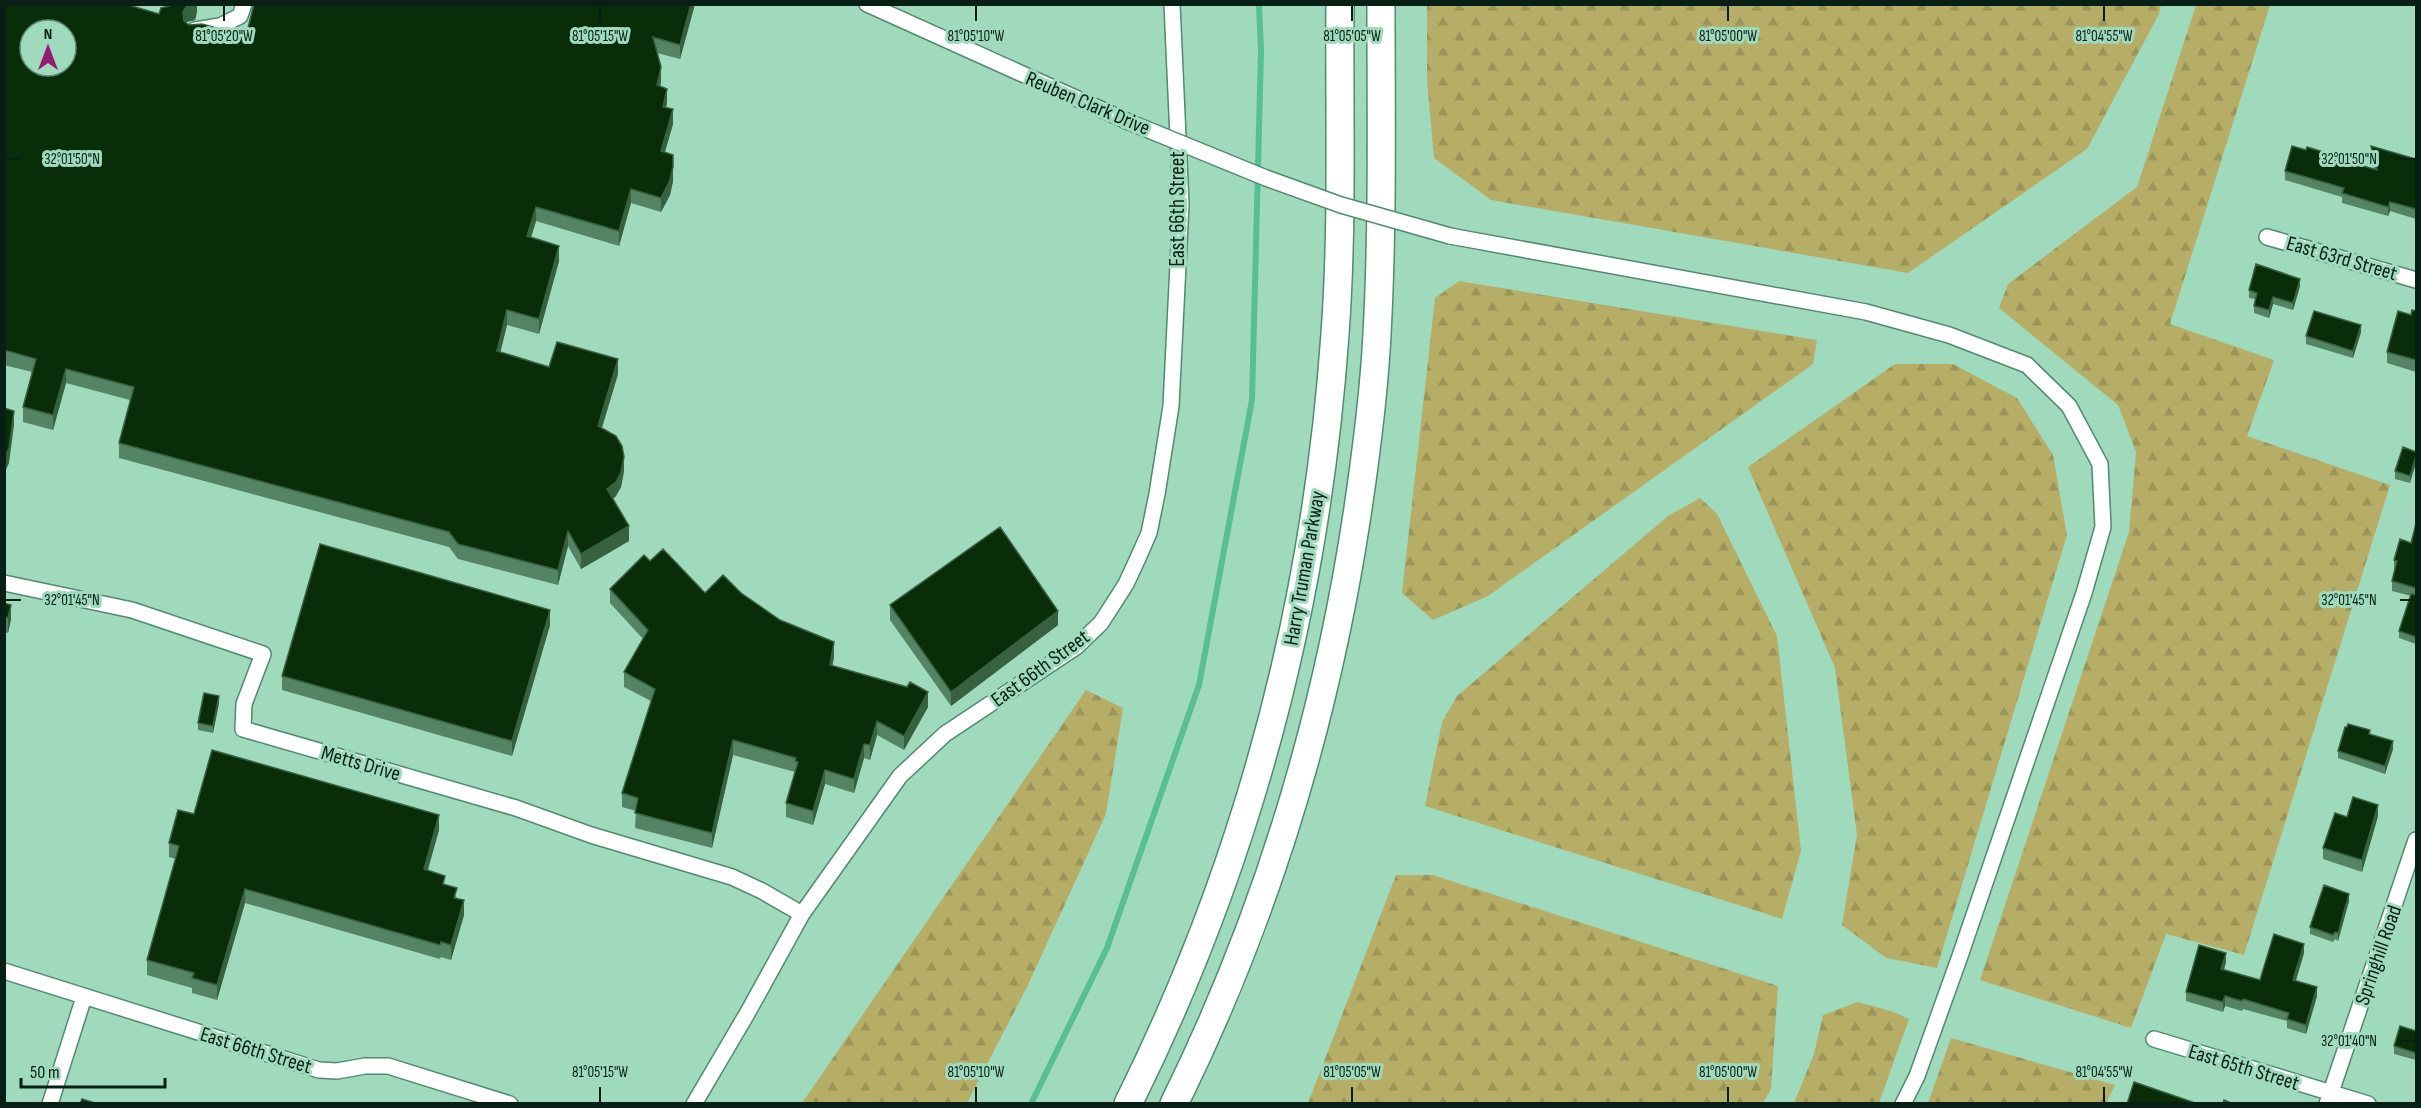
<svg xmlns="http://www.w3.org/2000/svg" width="2421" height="1108" viewBox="0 0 2421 1108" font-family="'Sofia Sans Condensed',sans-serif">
<defs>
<pattern id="forest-firs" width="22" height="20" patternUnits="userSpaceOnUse" patternTransform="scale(1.5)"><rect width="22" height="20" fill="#b6ae67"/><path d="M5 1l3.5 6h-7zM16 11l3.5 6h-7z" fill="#9b9558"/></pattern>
</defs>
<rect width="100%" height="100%" fill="#9fdabd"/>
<path fill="url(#forest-firs)" d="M1427,5V4L2161,5L2159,14L2087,149L1908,273L1491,200L1434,158L1427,80Z
M2196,5H2270L2170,324L2274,360L2247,436L2390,485L2244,955L2166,934L2131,1028L1980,980L2129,532L2136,452L2118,405L1999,308L2008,284L2137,187Z
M1459,281L1817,340L1813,364L1488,596L1433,620L1402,593L1435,298Z
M1895,364H1953L2017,398L2053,455L2067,535L1937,968L1886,958L1842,925L1857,835L1835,668L1748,467Z
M1700,498L1717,514L1777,636L1801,851L1782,919L1425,806L1442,722L1457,696L1668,516Z
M1086,690L1123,708L1106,814L1028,985L967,1103H802Z
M1396,875H1433L1778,986L1771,1089L1763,1103H1308Z
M1858,1002L1894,1012L1909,1019L1879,1103H1794L1814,1054L1823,1015Z
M1951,1038L2115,1085L2106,1103H1928Z"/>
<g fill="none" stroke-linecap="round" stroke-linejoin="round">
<path stroke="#57bf92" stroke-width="6" d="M1031,1104L1107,948L1199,685L1252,400L1261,51L1259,4"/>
<defs>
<path id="street" d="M867,4L1129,122
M195,30L220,26L240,16L244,4
M1450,236L1866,312L1949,335L2027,365L2069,406L2100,464L2103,527L2084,593L1960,956L1917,1076L1903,1104
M2267,237L2416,280
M4,583L132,610L263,654L244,704L243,729L516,808L591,835L732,877L762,891L802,914
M4,971L319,1070L337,1071L365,1066H388L510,1104
M2154,1039L2368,1104
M50,1104L84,997
M694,1104L748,1012L802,914L900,776L945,734L1076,647L1101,623L1126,584L1138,558L1149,533L1157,494L1171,406L1181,204L1172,4
M2327,1104L2416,840"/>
<path id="highway" d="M1128,1104C1249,861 1316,605 1335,334C1343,225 1339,114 1340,4
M1174,1104C1266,918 1326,719 1357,515C1366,455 1374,394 1377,334C1383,224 1381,114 1381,4"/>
</defs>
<use href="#street" stroke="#518a6f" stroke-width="18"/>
<use href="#highway" stroke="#518a6f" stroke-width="30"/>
<use href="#street" stroke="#fff" stroke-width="15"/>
<use href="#highway" stroke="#fff" stroke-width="27"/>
<defs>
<path id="street-bridge" d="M1129,122L1266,178L1341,205L1450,236"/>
</defs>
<use href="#street-bridge" stroke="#518a6f" stroke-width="18" stroke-linecap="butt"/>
<use href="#street-bridge" stroke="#fff" stroke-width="15"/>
</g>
<path fill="#548463" d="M4,4L159,14L197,4V12L195,20L186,22L189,25L246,36L695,4L680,59L657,53L661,82L660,86L667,103L666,107L673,124L665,152L673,170V181L670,195L661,212L631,203L619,246L536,221L531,237L559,261L539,334L507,325L500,352L549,367L618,374L602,428L624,471L621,487L616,496L613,499L629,541L581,569L568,546L558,585L458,559L449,547L119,458V443L130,400L66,383L53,430L23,422V407L32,372L4,365Z
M2371,146L2416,159V219L2390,211L2388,216L2342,203V197L2285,180V171L2330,156L2374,169L2371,155Z
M2300,286L2293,310L2273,304L2269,318L2254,313V306L2255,299L2249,298V290Z
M2416,311V372L2387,363V352L2411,315Z
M2361,332L2353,358L2306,344V336Z
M2416,452L2410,483L2395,479V471Z
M2416,524V644L2399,638V631L2411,596L2392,591V581L2395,570H2394V560L2411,543Z
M650,561L705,593H741L834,657L832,666L928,707L904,750L877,735L870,760L864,758L854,793L825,784L813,825L786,817V803L795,772L733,755L712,848L635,828L636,811L622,807V793L651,701L624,687V672L643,639L610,603V589Z
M4,603L11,619L8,633L4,632Z
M890,605L1058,625L951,706L890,620Z
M550,625L512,756L282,690V676Z
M219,703L213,733L198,730V723Z
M2370,735L2393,749L2385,774L2338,758V751Z
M194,814L439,830L427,870L445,885L457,898L464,915L451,960L441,957L440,959L245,903L217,1000L192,993V988L147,975V960L176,859L169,857V843Z
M2378,816L2362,872L2323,859V848L2347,817Z
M2349,901L2338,941L2335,939L2333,942L2310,934V927Z
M2304,953L2296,981L2317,996L2306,1034L2287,1028V1021L2243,1009L2242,1011L2225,1006L2223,1012L2186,1001V992L2226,962L2224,970L2260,980Z
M2416,1031V1060L2394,1054V1046Z"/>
<path fill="#37613f" d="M195,4H197V12L195,20L186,22L183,27V12L186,7Z
M691,4H695L680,59V45Z
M661,67V82L657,100V85Z
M667,89V103L663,121V107Z
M673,109V124L661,165V151Z
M673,155V181L670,195L661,212V198Z
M631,189V203L619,246V231Z
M2390,202V211L2388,216V207Z
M536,207V221L527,250V236Z
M559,246V261L539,334V319Z
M2300,279V286L2293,310V303Z
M2273,297V304L2269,318V310Z
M507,310V325L497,366V351Z
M2361,325V332L2353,358V351Z
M618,359V374L598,440V426Z
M66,369V383L53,430V415Z
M14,411V425L9,463L4,474V459Z
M2416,455V463L2410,483V476Z
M624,457V471L621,487L616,496L607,504V489Z
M629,526V541L581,569V554Z
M568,531V546L558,585V570Z
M11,605V619L8,633V618Z
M550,610V625L512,756V741Z
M1058,611V625L951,706V692Z
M834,642V657L830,680V665Z
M928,692V707L904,750V736Z
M219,696V703L213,733V726Z
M877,721V735L870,760V745Z
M733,740V755L712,848V833Z
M2393,741V749L2385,774V766Z
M864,744V758L854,793V779Z
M825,770V784L813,825V811Z
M2378,805V816L2362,872V860Z
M439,815V830L424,884V869Z
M245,889V903L217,1000V985Z
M2349,894V901L2338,941V933Z
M464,900V915L451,960V945Z
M2304,944V953L2293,989V980Z
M2226,953V962L2221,979V969Z
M2317,987V996L2306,1034V1025Z
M2225,996V1006L2223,1012V1002Z"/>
<path fill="#0a2d09" stroke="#37613f" stroke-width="1.5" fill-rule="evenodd" d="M4,4H125L159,14L161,8L169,6L170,4H195L186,7L183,12L184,21L189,25L202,24L246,36L254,4H691L680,45L653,37L661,67L657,85L667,89L663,107L673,109L661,151L673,155V167L670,180L661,198L631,189L619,231L536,207L527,236L559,246L539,319L507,310L497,351L549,367L557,342L618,359L598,426L616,436L622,446L624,457L621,472L616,482L607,489L629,526L581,554L568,531L558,570L458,544L449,532L119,443L134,387L66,369L53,415L23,407L36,359L4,350ZM30,30H66V66H30Z
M2292,146L2306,150L2307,147L2330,154L2329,156L2377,170L2371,146L2416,159V209L2390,202L2388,207L2342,193L2344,188L2285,171Z
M2256,264L2300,279L2293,303L2273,297L2269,310L2254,306L2257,293L2249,290Z
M2412,310L2416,311V360L2387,352L2398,311L2411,315Z
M2314,311L2361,325L2353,351L2306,336Z
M4,408L14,411L9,448L4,459Z
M2403,447L2416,452V455L2410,476L2395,471Z
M2416,524V588L2392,581L2397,561L2394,560L2400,539L2411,543Z
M1000,527L1058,611L951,692L890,605Z
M320,544L550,610L512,741L282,676Z
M663,549L705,593L723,575L741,593L780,620L834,642L830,665L907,687L910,682L928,692L904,736L877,721L870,745L864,744L854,779L825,770L813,811L786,803L798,762L795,761L796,758L733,740L712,833L635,813L638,798L622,793L655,689L624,672L648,630L610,589L644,555L650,561Z
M2411,594L2416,595V637L2399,631Z
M4,603L11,605L8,618L4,617Z
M204,693L219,696L213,726L198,723Z
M2348,724L2370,730L2369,734L2393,741L2385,766L2338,751L2345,727H2347Z
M212,750L439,815L424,869L445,876L443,884L457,888L454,898L464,900L451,945L441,942L440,945L245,889L217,985L192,978L194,973L147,960L179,846L169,843L178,810L194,814Z
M2353,797L2378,805L2362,860L2323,848L2335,813L2347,817Z
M2324,885L2349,894L2338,933L2335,932L2333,935L2310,927Z
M2274,934L2304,944L2293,980L2317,987L2306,1025L2287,1019L2289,1013L2243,999L2242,1001L2225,996L2223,1002L2186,992L2199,945L2226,953L2221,969L2260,980Z
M2400,1026L2416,1031V1053L2394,1046Z
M2134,1082L2198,1104H2127Z
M82,1099L98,1104H80Z
M2224,1100L2233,1104H2223Z"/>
<path fill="none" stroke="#081f15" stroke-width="2" d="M224,6V21M600,6V21M976,6V21M1352,6V21M1728,6V21M2104,6V21M6,159H21M2400,159H2415M6,600H21M2400,600H2415M2400,1041H2415M600,1087V1102M976,1087V1102M1352,1087V1102M1728,1087V1102M2104,1087V1102"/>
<g text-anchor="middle" stroke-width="6" stroke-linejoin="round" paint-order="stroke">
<g font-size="21" fill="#081f15" stroke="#9fdabd">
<text transform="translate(1088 103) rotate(23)" y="7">Reuben Clark Drive</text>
<text transform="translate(1177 209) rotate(-90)" y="7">East 66th Street</text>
<text transform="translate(2342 258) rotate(16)" y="7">East 63rd Street</text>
<text transform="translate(1304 568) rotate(-80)" y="7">Harry Truman Parkway</text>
<text transform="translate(1040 668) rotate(-36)" y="7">East 66th Street</text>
<text transform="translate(361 763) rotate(16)" y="7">Metts Drive</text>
<text transform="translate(2378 955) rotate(-71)" y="7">Springhill Road</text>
<text transform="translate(256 1050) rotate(17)" y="7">East 66th Street</text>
<text transform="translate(2244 1067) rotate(17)" y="7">East 65th Street</text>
</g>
</g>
<g font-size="15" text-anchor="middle" fill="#081f15" stroke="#9fdabd" stroke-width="6" stroke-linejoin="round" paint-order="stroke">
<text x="224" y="41">81°05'20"W</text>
<text x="600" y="41">81°05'15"W</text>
<text x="976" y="41">81°05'10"W</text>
<text x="1352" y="41">81°05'05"W</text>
<text x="1728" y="41">81°05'00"W</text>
<text x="2104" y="41">81°04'55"W</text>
<text x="72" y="164">32°01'50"N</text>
<text x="2349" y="164">32°01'50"N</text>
<text x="72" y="605">32°01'45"N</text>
<text x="2349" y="605">32°01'45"N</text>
<text x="2349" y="1046">32°01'40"N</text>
<text x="600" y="1077">81°05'15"W</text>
<text x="976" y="1077">81°05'10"W</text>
<text x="1352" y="1077">81°05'05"W</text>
<text x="1728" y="1077">81°05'00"W</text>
<text x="2104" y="1077">81°04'55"W</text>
</g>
<rect width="2421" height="1108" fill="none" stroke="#081f15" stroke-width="12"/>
<g transform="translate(48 48)"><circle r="28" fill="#9fdabd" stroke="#638f7a" stroke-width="1.5"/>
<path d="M0-4.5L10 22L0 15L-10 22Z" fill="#961973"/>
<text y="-9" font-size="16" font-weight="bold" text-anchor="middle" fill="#081f15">N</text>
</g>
<path d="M21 1078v9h144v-9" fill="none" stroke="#081f15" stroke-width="3"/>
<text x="30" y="1078" font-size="18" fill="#081f15" stroke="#9fdabd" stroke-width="4.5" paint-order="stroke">50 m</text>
</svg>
